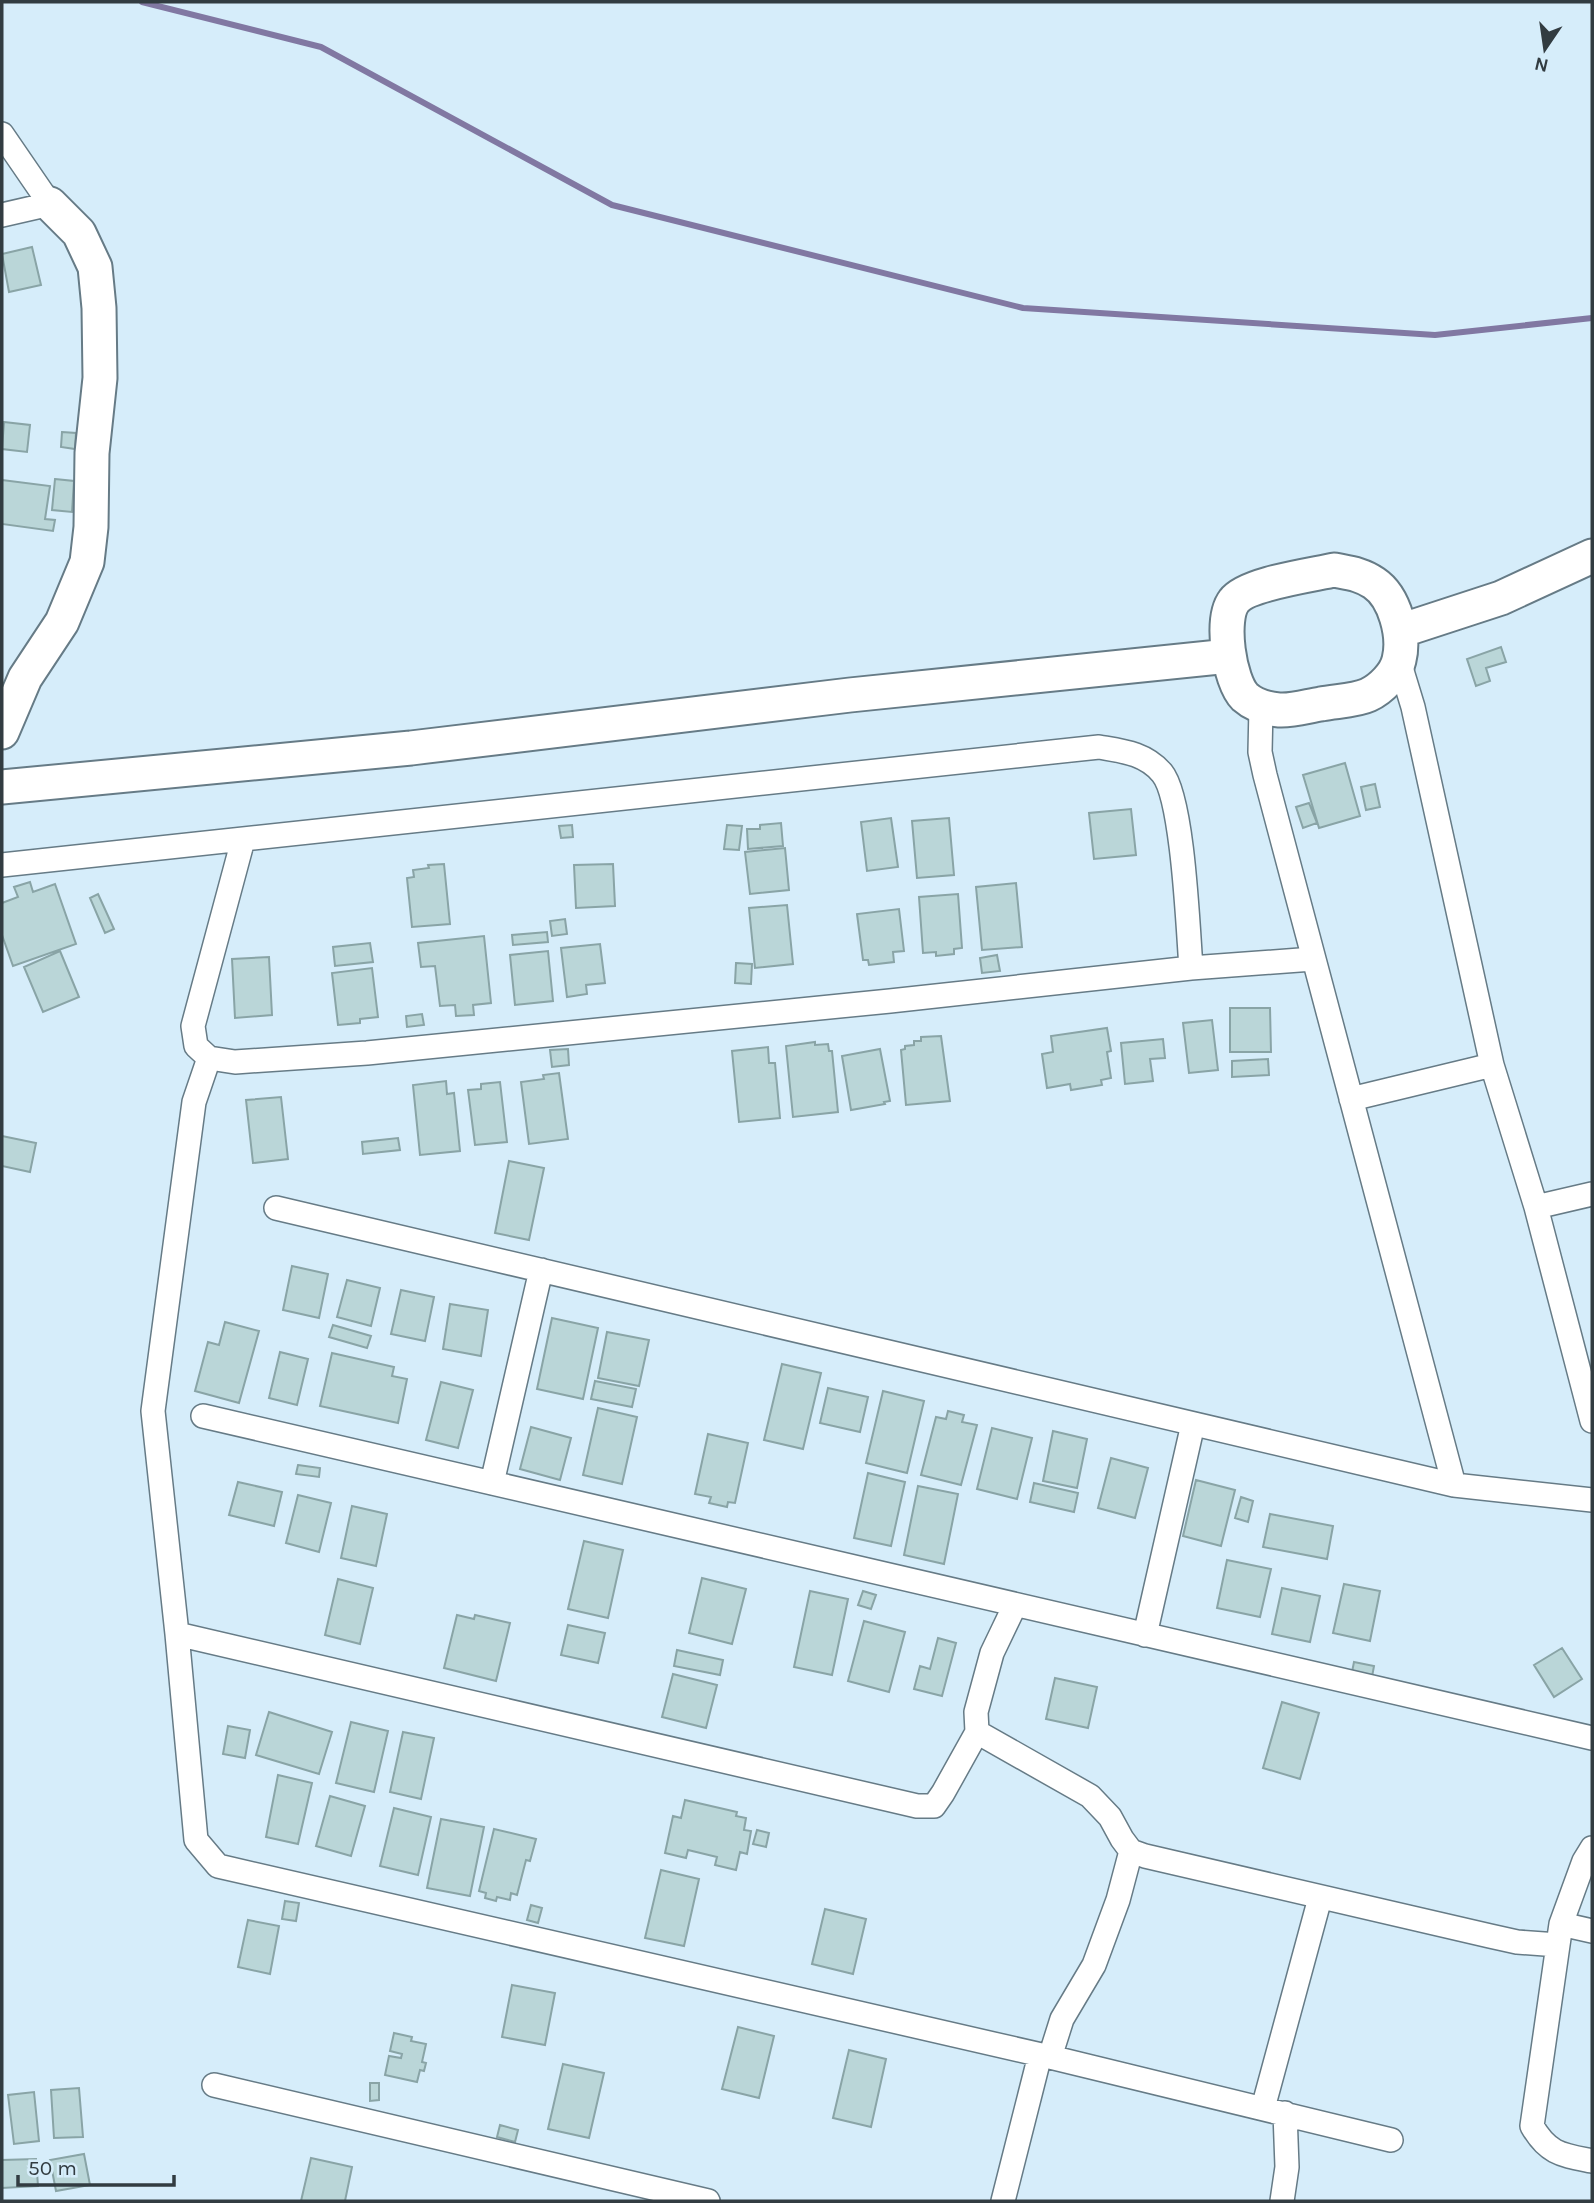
<svg xmlns="http://www.w3.org/2000/svg" width="1594" height="2203" viewBox="0 0 1594 2203" font-family="Karla,sans-serif">
<rect width="100%" height="100%" fill="#d6edfa"/>
<g fill="none" stroke-linecap="round" stroke-linejoin="round">
<path stroke="#8178a2" stroke-width="6" d="M142,2L321,47L612,205L1023,308L1435,335L1592,318"/>
</g>
<path fill="#bad6d8" stroke="#89a4a6" stroke-width="2" d="M32,247L41,285L9,292L2,254Z
M4,422L30,425L27,452L2,449Z
M62,432L76,433L75,449L61,447Z
M55,479L74,481L72,512L52,510Z
M2,480L50,486L45,519L55,520L53,531L2,524Z
M1501,647L1506,662L1486,668L1490,681L1476,686L1467,659Z
M1345,763L1360,816L1319,828L1303,775Z
M1375,784L1380,807L1366,810L1361,787Z
M1309,803L1317,823L1303,828L1296,807Z
M1131,809L1136,855L1094,859L1089,813Z
M891,818L898,867L867,871L861,822Z
M949,818L954,875L917,878L912,821Z
M781,823L783,846L748,849L747,829H760V825Z
M572,825L573,837L561,838L559,826Z
M727,825L742,826L739,850L724,849Z
M785,848L789,890L750,894L745,852Z
M444,864L450,924L412,927L407,878L414,877L413,870L429,868L428,865Z
M613,864L615,906L576,908L574,865Z
M30,882L33,892L55,884L76,944L13,966L2,935V903L18,897L14,887Z
M1016,883L1022,947L982,950L976,887Z
M98,894L114,929L105,933L90,898Z
M958,894L962,948L954,949V954L936,956V952L923,953L919,897Z
M787,905L793,964L755,968L749,908Z
M899,909L904,951L893,952L894,962L869,965L868,960H863L857,914Z
M565,919L567,934L552,936L550,921Z
M547,932L548,942L513,945L512,935Z
M484,936L491,1003L473,1005L474,1015L456,1016L455,1005L440,1006L435,966L421,967L418,943Z
M370,943L373,962L335,966L333,947Z
M600,944L605,983L586,985L587,994L567,997L561,948Z
M60,951L79,997L43,1012L24,967Z
M548,951L553,1001L515,1005L510,955Z
M997,955L1000,971L982,973L980,958Z
M269,957L272,1015L235,1018L232,959Z
M736,963L752,964L751,984L735,983Z
M372,968L378,1017L360,1019V1023L338,1025L332,973Z
M1230,1008H1270L1271,1052H1230Z
M422,1014L424,1025L407,1027L406,1016Z
M1212,1020L1218,1070L1189,1073L1183,1023Z
M1107,1028L1111,1051L1107,1052L1111,1078L1101,1080L1102,1085L1071,1090L1070,1084L1047,1088L1042,1054L1053,1052L1051,1036Z
M941,1036L950,1101L906,1105L901,1050L905,1049V1046L914,1045V1041H921V1037Z
M1163,1039L1165,1058L1150,1059L1153,1081L1125,1084L1121,1043Z
M815,1042V1045L828,1044L829,1051H832L838,1112L793,1117L786,1046Z
M768,1047L769,1063H775L780,1118L739,1122L732,1051Z
M568,1049L569,1065L552,1067L550,1050Z
M880,1049L890,1101L884,1102L885,1104L851,1110L842,1056Z
M1268,1059L1269,1075L1232,1077V1061Z
M559,1073L568,1139L529,1144L521,1082L544,1079L543,1075Z
M446,1081L447,1094L454,1093L460,1151L420,1155L413,1085Z
M500,1082L507,1142L475,1145L468,1090L481,1089V1084Z
M281,1097L288,1159L253,1163L246,1100Z
M2,1136L36,1143L30,1172L2,1166Z
M398,1138L400,1150L363,1154L362,1142Z
M509,1161L544,1168L529,1240L495,1233Z
M292,1266L328,1274L319,1318L283,1310Z
M347,1280L380,1288L371,1326L337,1317Z
M401,1290L434,1297L425,1341L391,1334Z
M450,1304L488,1310L481,1356L443,1349Z
M552,1318L598,1328L583,1399L537,1389Z
M225,1322L259,1331L239,1403L195,1391L208,1342L219,1345Z
M333,1325L371,1336L367,1348L329,1337Z
M607,1332L649,1340L639,1386L598,1378Z
M280,1352L308,1359L297,1405L269,1398Z
M332,1353L394,1367L392,1376L407,1379L398,1423L320,1406Z
M782,1364L821,1373L803,1449L764,1440Z
M595,1381L636,1389L632,1407L591,1399Z
M441,1382L473,1390L458,1448L426,1440Z
M828,1388L868,1397L860,1432L820,1423Z
M883,1391L924,1401L907,1473L866,1463Z
M598,1408L637,1417L622,1484L583,1475Z
M948,1411L964,1415L962,1422L977,1425L961,1485L921,1475L936,1417L946,1419Z
M531,1427L571,1438L560,1480L520,1469Z
M992,1428L1032,1438L1017,1499L977,1489Z
M1053,1431L1087,1439L1077,1488L1043,1481Z
M708,1434L748,1443L735,1503L728,1502L727,1507L709,1503L711,1497L695,1494Z
M1111,1458L1148,1468L1135,1518L1098,1508Z
M298,1465L320,1468L319,1477L296,1474Z
M868,1473L905,1482L891,1546L854,1538Z
M1196,1480L1235,1490L1221,1546L1183,1536Z
M238,1482L282,1492L274,1526L229,1515Z
M1034,1483L1078,1493L1074,1512L1030,1502Z
M918,1486L958,1494L944,1564L904,1555Z
M298,1495L331,1503L319,1552L286,1543Z
M1241,1497L1253,1501L1248,1522L1235,1518Z
M352,1506L387,1514L376,1566L341,1558Z
M1270,1514L1333,1526L1327,1559L1263,1547Z
M584,1541L623,1550L608,1618L568,1609Z
M1227,1560L1271,1569L1260,1617L1217,1608Z
M702,1578L746,1589L732,1644L689,1633Z
M338,1579L373,1588L360,1644L325,1635Z
M1344,1584L1380,1591L1370,1641L1333,1633Z
M1282,1588L1320,1596L1310,1642L1272,1634Z
M810,1591L848,1599L832,1675L794,1667Z
M863,1591L876,1595L871,1609L858,1605Z
M457,1615L474,1619L475,1615L510,1623L496,1681L444,1668Z
M864,1621L905,1632L889,1692L848,1681Z
M568,1625L605,1633L598,1663L561,1655Z
M938,1638L956,1643L942,1696L914,1689L920,1666L930,1669Z
M1562,1648L1582,1679L1554,1697L1534,1665Z
M677,1650L723,1660L720,1675L674,1666Z
M1354,1662L1374,1666L1372,1677L1352,1672Z
M673,1674L717,1685L706,1728L662,1717Z
M1055,1678L1097,1687L1088,1728L1046,1719Z
M1282,1702L1319,1713L1300,1779L1263,1768Z
M269,1712L332,1732L319,1774L256,1755Z
M351,1722L388,1731L374,1792L336,1783Z
M228,1726L250,1730L245,1758L223,1754Z
M403,1732L434,1738L421,1799L390,1792Z
M278,1775L312,1783L298,1844L266,1837Z
M330,1796L365,1806L351,1856L316,1846Z
M685,1800L737,1812L736,1816L746,1818L744,1830L751,1831L747,1854L740,1852L736,1870L715,1865L717,1857L688,1850L686,1858L665,1853L673,1816L681,1818Z
M394,1808L431,1817L418,1875L380,1866Z
M441,1819L484,1827L470,1896L427,1888Z
M494,1829L536,1839L530,1861L526,1860L517,1895L511,1893L510,1900L497,1897L496,1901L485,1898L486,1893L479,1891Z
M757,1830L769,1833L766,1847L753,1844Z
M661,1870L699,1879L684,1946L645,1938Z
M285,1901L299,1903L296,1921L282,1919Z
M531,1905L542,1908L538,1923L527,1920Z
M825,1909L866,1919L853,1974L812,1964Z
M248,1920L279,1926L270,1974L238,1967Z
M512,1985L555,1993L545,2045L502,2037Z
M738,2027L774,2036L759,2098L722,2089Z
M394,2033L412,2037L411,2041L426,2044L422,2062L426,2063L424,2071L420,2070L417,2082L385,2075L389,2056L401,2058L402,2054L390,2051Z
M849,2050L886,2059L871,2127L833,2118Z
M563,2064L604,2073L589,2138L548,2129Z
M370,2083H379V2100L370,2101Z
M79,2088L83,2137L54,2138L51,2090Z
M34,2092L39,2141L14,2144L8,2095Z
M500,2125L518,2130L515,2142L497,2137Z
M84,2154L90,2185L56,2191L50,2160Z
M311,2158L352,2167L345,2201H301Z
M36,2159L38,2186L2,2188V2160Z"/>
<g fill="none" stroke-linecap="round" stroke-linejoin="round">
<defs>
<path id="street" d="M2,134L50,204L2,215
M1399,661L1413,707L1492,1065L1536,1207L1592,1421
M1261,707L1260,752L1265,775L1454,1485
M243,840L193,1026L196,1046L209,1058L235,1062L367,1053L890,1001L1191,968L1313,959
M2,865L1099,747C1122,751 1145,753 1162,773C1183,798 1188,929 1191,968
M209,1058L194,1102L153,1411L177,1634L196,1840L218,1866L1050,2057L1391,2140
M1351,1099L1492,1065
M1536,1207L1592,1194
M276,1208L1454,1485L1592,1500
M203,1416L1592,1738
M492,1483L541,1270
M177,1634L917,1806H934L943,1793L977,1732L976,1712L992,1653L1015,1605
M1145,1635L1193,1424
M977,1732L1090,1796L1110,1817L1122,1839L1131,1851L1145,1856L1490,1936L1517,1942L1558,1945
M1592,1848L1584,1861L1561,1924L1532,2126C1548,2154 1562,2155 1592,2161
M1561,1924L1592,1931
M1050,2057L1062,2019L1094,1965L1118,1900L1131,1851
M214,2085L708,2201
M1263,2108L1320,1898
M1003,2201L1040,2055
M1282,2201L1287,2167L1285,2113"/>
<path id="secondary" d="M1334,570C1349,573 1361,574 1374,583C1395,597 1405,636 1399,660C1396,674 1381,689 1368,695C1355,701 1335,701 1321,704C1308,706 1292,711 1279,710C1268,709 1254,705 1245,697C1229,681 1220,619 1234,601C1246,584 1312,575 1334,570Z
M1400,631L1501,598L1592,556
M2,732L25,678L62,622L87,562L91,527L92,453L100,378L99,308L95,267L79,233L50,204
M2,787L411,748L850,695L1229,656"/>
</defs>
<use href="#street" stroke="#667b86" stroke-width="26"/>
<use href="#secondary" stroke="#667b86" stroke-width="37"/>
<use href="#street" stroke="#fff" stroke-width="23"/>
<use href="#secondary" stroke="#fff" stroke-width="33"/>
</g>
<rect width="1594" height="2203" fill="none" stroke="#323c41" stroke-width="7"/>
<g transform="translate(1545 49) rotate(193)" stroke="#d6edfa" stroke-width="5" paint-order="stroke">
<path d="M0-5L12 26L0 18L-12 26Z" fill="#323c41"/>
<text y="-10" font-size="19" font-weight="bold" text-anchor="middle" fill="#323c41">N</text>
</g>
<path d="M18 2175v10h156v-10" fill="none" stroke="#323c41" stroke-width="3.5"/>
<text x="28" y="2175" font-size="21" fill="#323c41" stroke="#d6edfa" stroke-width="5" paint-order="stroke">50 m</text>
</svg>
